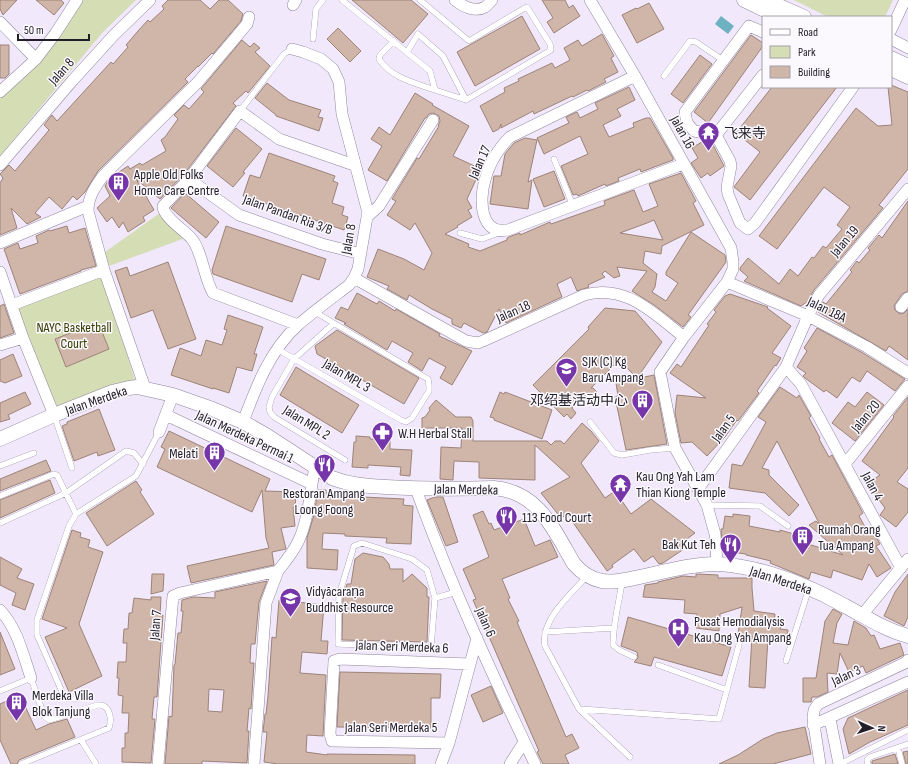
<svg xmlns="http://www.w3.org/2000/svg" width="908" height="764" viewBox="0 0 908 764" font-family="'Sofia Sans Condensed','Noto Sans SC',sans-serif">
<rect width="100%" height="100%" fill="#f1e8fc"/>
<path fill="#d5ddb4" d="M81,0H136L102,33L0,156V99L40,62Z
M794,0H893L885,17H828Z
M160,213L188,237L109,266L105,252Z
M103,274L136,384L58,408L26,339L15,307Z"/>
<path fill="#6eb1c1" d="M721,16L734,26L728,34L715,24Z"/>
<path fill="#d0b5a9" stroke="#9d8378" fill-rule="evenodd" d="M0,0H17L3,15L0,9Z
M36,0H61L64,3L54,15Z
M168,0H200L210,9L219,0H228L243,14L241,21L213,54L212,53L198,67V66L185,79L188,82L98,171L85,192L77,200L73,196L62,209L49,197L35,213L41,217L27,224L11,208L17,228L0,235V183L3,178L0,174L9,165L15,171L49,130L44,125L52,115L57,121L111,62L113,64L128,47L126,45L138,31L148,20L150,22L164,9L162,6Z
M352,0H411L428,14L403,43Z
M542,0H565L569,8L573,5L580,16L554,33L547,22L553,18Z
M649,3L664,29L637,43L622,15L636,8L637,9Z
M522,16L540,49L475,86L457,52Z
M338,28L361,51L350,62L327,39Z
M602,34L614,56L611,58L618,72L604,79L606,82L588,91L587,90L573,97L572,96L534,114L533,111L501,128V124L499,129L493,132L480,106L505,92L504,88L519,81L518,79L552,63L555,68L570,60L564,48L578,40L582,46Z
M751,35L763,43V46L708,123L694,112Z
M242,40L250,47L254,43L260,48L255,52L270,66L248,93L246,91L233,103L236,106L184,174L160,199L136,179L154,210L143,217L145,221L128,232L123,222L119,228L112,217L107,222L97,208L110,196L105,186L108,181L113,176L128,166L130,169L140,163L142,165L166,151L161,140L165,137L178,119L174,115L184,105L189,109L204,92L201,89Z
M0,45H9V74L5,78H0Z
M700,55L712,64L683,103L671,94Z
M267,83L289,100L321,110L318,117L323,118L319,131L276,116V115L255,98Z
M891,85L908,92V169L879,205L883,208L814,290L807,302L801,306L746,282L744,281L748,277L740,270V268L748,258L779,284L790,269L798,276L812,257L814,258L823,246L826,248L842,229L837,225L850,207L824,187L777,249L759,236L856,108L878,126L892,125L888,87H891Z
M629,87L635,100L617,109L621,116L603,125L609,137L634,127L633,123L646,118H650L673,158V160L641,172L640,169L618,178L619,181L606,186L605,184L578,196L577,194L573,195L561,166L588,154L580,136L544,154L537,138L569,123L566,117L577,112L580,118L598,109L595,103Z
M772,87H837L750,200L734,187L760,152L736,133Z
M415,93L433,104L432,105L469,126L453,156L481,169L467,199L472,208L468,210L472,217L457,226L458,227L445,234L469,244L468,247L480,251L507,240V238L509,237L520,233V235L550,222L551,224L605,205L604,201L634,190L643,212L658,206L649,184L681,173L696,201L693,203L704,225L662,246L661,254L645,251L643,263L657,274L655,287L652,292L666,301L678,283L666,275V272L691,232L725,255L726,262L688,315L691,317L683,327L654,305L632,291L647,271L617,267L620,276L614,278L605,271L602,274L605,277L588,285L589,287L577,291L571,277L557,284L562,297L506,323L499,309L487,332L483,333L464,323L461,328L452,324V319L432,309L409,295L407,300L387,289L389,286L367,277L378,249L404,259L424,270L432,253L415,223L410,230L387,215L396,201L392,199L417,158L419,159L439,126H438L440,121L439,116L433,113L429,114L426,118H425L387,181L368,170L382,146L371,139L379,127L390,135ZM654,220L663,240L620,233L647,223Z
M236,128L262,149L243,172L245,173L233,187L207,166Z
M525,138L537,140L528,182L532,180L528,209L490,204L494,176H501L505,154L514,143Z
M705,140L711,141L724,166L710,176L708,173L701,178L691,163L698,158L692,148Z
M269,153L335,176L333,181L338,183L332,203L344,207L342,215L348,217L344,230L243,196L250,175L260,178Z
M554,171L565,199L544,207L533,179Z
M185,193L219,222L206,238L171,208Z
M908,201V291L902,294L894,306L895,310L900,314L904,313L908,309V360L889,346L886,351L818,312L823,302L826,304L852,272L850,270L857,261L859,263L870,250L868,248L879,235L882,238Z
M67,226L69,233L85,228L96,266L81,270V271L20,294L4,249L18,243L20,249L38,243L36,236L49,230L50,231Z
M226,226L326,259L319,280L302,274L292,302L213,274L212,270Z
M168,262L196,339L168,349L153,310L131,318L115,271L127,267L130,276Z
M357,293L377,304L379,301L395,311L396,309L440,334L439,336L472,351L452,385L440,378L446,367L429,358L422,371L408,362L413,353L392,341L387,350L344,324L346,323L335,318L341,307L348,310Z
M730,294L768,307L767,308L791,326L772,353L781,358L776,366L775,365L757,391L759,393L738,421L737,420L725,437L707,456L692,442L681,443L675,413L677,395L706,398L670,373L677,364L681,367L709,325L707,324L716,312L714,310L725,296Z
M4,304L14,333L0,338V306Z
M605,308L635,311L662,342L637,378L619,360L591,388H593L597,392L590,400L585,395L572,408L576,413L571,419L567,414L564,417L533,385L589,329L588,327Z
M228,315L263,327L254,354H257L252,371L237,367L229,393L213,388V389L171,375L180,348L201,356L206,340L222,345L227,330L224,329Z
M98,322L109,349L66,367L55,339Z
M817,328L863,353L905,379L895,391L867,371L860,382L852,377L837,398L826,390L824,392L805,378L803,376L806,373L797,367L807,351L804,348Z
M337,330L419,378L404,404L317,354L315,346Z
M13,354L22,376L5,383L0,381V360Z
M296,367L359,405L342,433L280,395Z
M654,375L667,444L626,450L615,397L618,396L616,383Z
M780,387L797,398L799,395L811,416L809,418L820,438L819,439L829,457L832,455L863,513L859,516L869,534L873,532L880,544L876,546L891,568L877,577L869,564L862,580L833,570L831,578L811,572L809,579L770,563L771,561L746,555V554L723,551L721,529H723L725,516L733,517V514L750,516L749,526L780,532V530L794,534L792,539L843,555L809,525L816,521L820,525L777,441L762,468L769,470V475L799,505L789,516L765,493L729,488L732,464L742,466L766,422L758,417Z
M25,392L31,404L8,415L10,419L0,422V403Z
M500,392L504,394L505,392L552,410L542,439L494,420V418L490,417Z
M867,392L884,405L855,441L832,423L848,402L855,407Z
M908,397V468L897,482L908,489V512L896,527L880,515L885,508L867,484L880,475L862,461L894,417L893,416Z
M436,400L456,417H471L473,421V441H547L551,445L555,441H561L564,444L582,423L591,431L599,441L581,463L605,498L615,491L631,514L651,499L695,533L680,544L684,549L663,563L659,564L653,556L644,562L634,549L612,565L613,567L607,571L567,514L561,518L541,493L570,477L535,445V480L479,478V462L454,461L453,480L440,479L441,447L461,448L462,428H422V418L425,417L430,410L429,408Z
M99,409L115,450L98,456L97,452L74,461L62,426L67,424V422Z
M169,431L270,479L265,491L296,492L295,508L293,507L295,526L281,528L286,549L272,552L274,565L191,583L187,566L269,548L266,538L262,490L252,512L157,467L165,449L161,447Z
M356,436L370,437V439L390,440V449L412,450L410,476L400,475L401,467L368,465V468L352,467L354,442H356Z
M46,460L51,471L0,491V479Z
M50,480L55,493L0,518V500Z
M136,481L142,490L140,492L144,498L154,514L107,546L86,513Z
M318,490H326V493H343V496L404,499L403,505L413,506L411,544L386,543L387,538L345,536V534L323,533L322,549L338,550L337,570L307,568V538L314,515Z
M435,497H443L458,542L446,546L427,500Z
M483,511L489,524L491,523L494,530L524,519L535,546L550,540L558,557L502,579L510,598L508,599L519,621L517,622L566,737L572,734L579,748L565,755L569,764H543L537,752L539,751L473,600L476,599L463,569L489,557L473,515Z
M72,530L81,533L80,537L90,540L88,547L103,552L79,624L102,676L69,692L45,637L67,628L42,619Z
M363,553L383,557L389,564L390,569H403V582L412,574L427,588V597H429L427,642L342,640L343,596L347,584H351L355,559Z
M0,557L22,569L17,578L34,584L25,610L12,605L16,593L0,585Z
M152,574H164L163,591L151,594Z
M696,574L718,575V578H752V588L754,611L775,614L774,624L781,625L780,629L788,630L787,641L768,638L765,688L749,687L752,636L738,634L742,607L720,614L719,631L696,628L697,614L684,613L685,600L643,597L645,585L658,583V582L683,576L696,577Z
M908,574V617L904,626L884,616L895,592Z
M267,581L259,602L255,644H251L250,663H254L251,709L249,708L247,731H249L247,763L202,761V764H165L169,716L172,717L174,665L175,664L178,633H181L183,611H181L182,600L193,597L215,598V592ZM209,689L224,690L222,712L208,711Z
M151,597H161L160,615H163L157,697H154L152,719H155L151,763L122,762V748H125V733H128L129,713H122L123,696L118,695L119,678H117L118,662H126L127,643H123L124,629H128L129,613H132L134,598L151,600Z
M279,600L324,605L321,641H328L327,654L302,652L300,673L326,675L323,736L307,735L306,752L327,755V754L415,755V764H278L264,762L267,732H263L265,714H266L268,696L272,637L276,638Z
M833,609L842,614L837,623L833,643L848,645L854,621L866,628L871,636L874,635L880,649L900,643L904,655L866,673L863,666L849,672L840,653L837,674L827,673L828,692L817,697H812L811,702H803V678H816L825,621Z
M628,617L731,647L722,676L654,657L651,666L634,662L638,658L637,652L621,646Z
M0,632L15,669L0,675Z
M340,672L441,674L440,698H431V728L337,727Z
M491,686L503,713L483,722L471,695Z
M908,690V725L870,742L849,754L843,729L848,718Z
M20,695L36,730L49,724L67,719L75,737L19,760L17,764H11L0,740V704Z
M805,727L811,754L773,764H719L738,755L763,739L777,733Z
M908,751V764H906L903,752Z
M895,754L898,764H872V761Z"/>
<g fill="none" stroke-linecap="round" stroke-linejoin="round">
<defs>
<path id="service" d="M342,0L430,71L435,90L466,100L551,50L550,44L527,7L523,9L469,41L420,0
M313,39L316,9L323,0
M394,41L380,55L379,59C391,78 415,83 435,90
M407,52L418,34L443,56L466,100
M664,76L690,41L696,42L724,61
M240,111L284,54L292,49
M554,159L573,206
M460,233L482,239L501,232
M333,324L294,359L272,397L269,407L270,412L274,417L345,460
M277,349L401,420L406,422L412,418L429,391V385L428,379L315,312
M54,415L72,468
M590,422L614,453L622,455L650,450L675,448
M0,466L34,453
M0,496L54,474L57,475L76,514
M707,505L760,506L788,526
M0,523L66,493L126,451L134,453L143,464
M362,543L412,559L427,570L435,598L431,646L427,647L338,644L339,595L354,546Z
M587,576C571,594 540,620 545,646L579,709L630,757
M622,582C619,603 613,624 613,645L619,650L634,657
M435,598L457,592
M545,632L614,628
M786,661L809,588
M658,665L727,690
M0,691L31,678L44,716L49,720L98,705C110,704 112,719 109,728L21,764
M86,695L76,699H68L63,694L37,635V620L69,526L76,514L136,476L159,432
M580,709L719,719L739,645
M81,740L96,764
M898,748L902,764
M840,764L908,730
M868,764L867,760L870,757L908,744"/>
<path id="minor" d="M455,0C462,6 475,13 485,7C487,6 490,2 492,0
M590,0L635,76L731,248L733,262V269L727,282L684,337L660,372L675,448L707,505L715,534L717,564
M293,5L296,0
M0,22L36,59
M891,30L905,0
M891,39L908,48
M635,76L510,137C498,149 489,164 485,180C479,199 480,236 508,230L683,164
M0,92L36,59L55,34L77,0
M716,135L730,161L731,166L727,187L728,194L740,223L748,229L755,223L853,87
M716,135L694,131L687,123L685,112L749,26L763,32
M716,135L763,75
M0,165L73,80L114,35L150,0
M189,179L239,215L322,244L361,254
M367,217L379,206L433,120
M0,243L88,206
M0,272L23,338L54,415
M354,278L466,341L478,343L483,341L584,295C626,283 654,314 684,337
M727,282L808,316L867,347L908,373
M12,305L104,270
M901,307L908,298
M298,325L213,293C204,278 202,250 191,238C184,230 163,217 163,206L189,179L240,111L279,139L354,165
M0,345L23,338
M786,367L801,384L901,568
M145,388L104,270L88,211C88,197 95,187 103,176L198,82L247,24L249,17
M166,415L312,484
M243,422C256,387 270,350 298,325C314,311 332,298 349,285L354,278L358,269L367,217V209L342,114L339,82L333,69L321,59L303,52L292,49
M159,432L173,395
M845,464L908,386
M416,489C450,583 492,674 535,764
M698,489L786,367L808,316L819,295L908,189
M0,610C17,628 23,654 31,678
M862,615L908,559
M830,719L839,764
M813,725L908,682
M449,743L332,741L330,734L334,661L340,659L470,664
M158,764L173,596L180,593L278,571C286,561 294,551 299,540C309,517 310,491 315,467
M254,764L266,603L278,571
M441,764L449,743L477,638
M510,764L524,742
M820,764L813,718L814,710L818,704L907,662L908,660"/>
<path id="tertiary" d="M744,0L779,17
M766,0L804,17
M891,58L908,66
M891,69L908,77
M0,439L54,415L112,392L129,388L137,387L173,395L210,408L243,422L266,435L332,478C350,485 367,486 386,487C422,489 458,489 494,488C538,491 554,530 574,564C581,572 590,579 602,581C613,583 624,580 635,578C659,573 695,563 719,564C763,567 807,585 845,606C866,617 885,630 908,636"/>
</defs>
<use href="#service" stroke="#90869d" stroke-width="6"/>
<use href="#minor" stroke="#90869d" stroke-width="12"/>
<use href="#tertiary" stroke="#90869d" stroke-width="15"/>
<use href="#service" stroke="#fff" stroke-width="5.5"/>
<use href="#minor" stroke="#fff" stroke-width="11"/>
<use href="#tertiary" stroke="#fff" stroke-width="14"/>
</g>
<defs>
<symbol id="temple-pin" viewBox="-11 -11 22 30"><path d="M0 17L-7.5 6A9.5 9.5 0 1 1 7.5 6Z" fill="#7635a9" stroke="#fbf9fe"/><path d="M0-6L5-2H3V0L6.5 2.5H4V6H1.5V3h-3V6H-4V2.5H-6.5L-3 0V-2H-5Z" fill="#fff"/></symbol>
<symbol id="building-pin" viewBox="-11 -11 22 30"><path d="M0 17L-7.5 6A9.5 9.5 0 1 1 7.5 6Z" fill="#7635a9" stroke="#fbf9fe"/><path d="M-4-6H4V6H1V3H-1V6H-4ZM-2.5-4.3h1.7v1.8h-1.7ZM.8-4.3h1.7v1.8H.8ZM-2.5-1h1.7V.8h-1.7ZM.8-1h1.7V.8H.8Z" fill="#fff"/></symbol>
<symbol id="school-pin" viewBox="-11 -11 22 30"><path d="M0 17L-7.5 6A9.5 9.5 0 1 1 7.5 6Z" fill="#7635a9" stroke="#fbf9fe"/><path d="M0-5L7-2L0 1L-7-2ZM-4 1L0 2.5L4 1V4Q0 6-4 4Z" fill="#fff"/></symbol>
<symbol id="pharmacy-pin" viewBox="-11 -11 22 30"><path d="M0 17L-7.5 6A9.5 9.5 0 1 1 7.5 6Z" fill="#7635a9" stroke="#fbf9fe"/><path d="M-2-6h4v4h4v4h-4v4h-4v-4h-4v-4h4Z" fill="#fff"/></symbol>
<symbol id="restaurant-pin" viewBox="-11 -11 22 30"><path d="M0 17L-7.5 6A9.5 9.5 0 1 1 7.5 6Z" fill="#7635a9" stroke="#fbf9fe"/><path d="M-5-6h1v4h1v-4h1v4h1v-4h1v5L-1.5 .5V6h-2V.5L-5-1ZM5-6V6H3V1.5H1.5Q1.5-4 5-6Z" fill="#fff"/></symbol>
<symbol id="university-pin" viewBox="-11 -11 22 30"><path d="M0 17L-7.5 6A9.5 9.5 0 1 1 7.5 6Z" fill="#7635a9" stroke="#fbf9fe"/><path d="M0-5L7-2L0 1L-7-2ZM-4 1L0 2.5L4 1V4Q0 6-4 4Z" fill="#fff"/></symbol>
<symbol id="hospital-pin" viewBox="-11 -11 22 30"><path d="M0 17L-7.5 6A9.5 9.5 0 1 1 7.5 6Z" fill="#7635a9" stroke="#fbf9fe"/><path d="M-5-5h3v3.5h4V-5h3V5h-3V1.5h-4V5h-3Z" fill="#fff"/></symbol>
</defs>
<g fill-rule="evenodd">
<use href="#temple-pin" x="696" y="120" width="25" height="34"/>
<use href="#building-pin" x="106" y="170" width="25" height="34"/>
<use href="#school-pin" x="554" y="356" width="25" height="34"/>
<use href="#building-pin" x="630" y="388" width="25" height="34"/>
<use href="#pharmacy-pin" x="370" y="420" width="25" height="34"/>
<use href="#building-pin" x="202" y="440" width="25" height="34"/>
<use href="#restaurant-pin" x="312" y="452" width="25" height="34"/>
<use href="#temple-pin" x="608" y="472" width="25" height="34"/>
<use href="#restaurant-pin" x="494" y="504" width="25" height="34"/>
<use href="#building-pin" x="790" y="524" width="25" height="34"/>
<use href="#restaurant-pin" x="718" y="532" width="25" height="34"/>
<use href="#university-pin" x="278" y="586" width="25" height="34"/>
<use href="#hospital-pin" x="666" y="616" width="25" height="34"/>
<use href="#building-pin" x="4" y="690" width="25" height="34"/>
</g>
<g text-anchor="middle" stroke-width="3" stroke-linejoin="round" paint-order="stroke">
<g font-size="14" fill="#221e27" stroke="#fbf9fe">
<text transform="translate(61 71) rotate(-48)" y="5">Jalan 8</text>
<text transform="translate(683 132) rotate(61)" y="5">Jalan 16</text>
<text transform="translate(479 162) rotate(-66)" y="5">Jalan 17</text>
<text transform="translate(288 214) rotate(20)" y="5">Jalan Pandan Ria 3/B</text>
<text transform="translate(348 239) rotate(-80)" y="5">Jalan 8</text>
<text transform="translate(844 241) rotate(-50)" y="5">Jalan 19</text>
<text transform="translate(827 309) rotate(26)" y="5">Jalan 18A</text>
<text transform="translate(513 311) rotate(-24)" y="5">Jalan 18</text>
<text transform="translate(347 375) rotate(30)" y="5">Jalan MPL 3</text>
<text transform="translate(96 400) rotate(-19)" y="5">Jalan Merdeka</text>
<text transform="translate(865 416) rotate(-51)" y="5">Jalan 20</text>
<text transform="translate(307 422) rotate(32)" y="5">Jalan MPL 2</text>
<text transform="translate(723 428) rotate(-54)" y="5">Jalan 5</text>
<text transform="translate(245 436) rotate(25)" y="5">Jalan Merdeka Permai 1</text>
<text transform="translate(873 486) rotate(62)" y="5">Jalan 4</text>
<text transform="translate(466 489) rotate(1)" y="5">Jalan Merdeka</text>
<text transform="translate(781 580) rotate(18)" y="5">Jalan Merdeka</text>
<text transform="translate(486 622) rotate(66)" y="5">Jalan 6</text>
<text transform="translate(155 625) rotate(-85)" y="5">Jalan 7</text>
<text transform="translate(402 646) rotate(2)" y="5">Jalan Seri Merdeka 6</text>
<text transform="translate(846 675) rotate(-25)" y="5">Jalan 3</text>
<text x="391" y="732">Jalan Seri Merdeka 5</text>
</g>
<g font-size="14" fill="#221e27" stroke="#fbf9fe" text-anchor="start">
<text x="724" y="138">飞来寺</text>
<text x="134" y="179">Apple Old Folks<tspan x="134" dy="16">Home Care Centre</tspan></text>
<text x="582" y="366">SJK (C) Kg<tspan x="582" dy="16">Baru Ampang</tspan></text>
<text x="628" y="405" text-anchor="end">邓绍基活动中心</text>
<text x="398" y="438">W.H Herbal Stall</text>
<text x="198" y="458" text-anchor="end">Melati</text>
<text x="636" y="481">Kau Ong Yah Lam<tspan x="636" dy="16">Thian Kiong Temple</tspan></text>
<text x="324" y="498" text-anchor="middle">Restoran Ampang<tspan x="324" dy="16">Loong Foong</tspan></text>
<text x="522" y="522">113 Food Court</text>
<text x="818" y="534">Rumah Orang<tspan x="818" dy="16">Tua Ampang</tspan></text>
<text x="716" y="549" text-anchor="end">Bak Kut Teh</text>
<text x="306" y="596">Vidyācaraṇa<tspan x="306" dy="16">Buddhist Resource</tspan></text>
<text x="694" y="626">Pusat Hemodialysis<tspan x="694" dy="16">Kau Ong Yah Ampang</tspan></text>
<text x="32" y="700">Merdeka Villa<tspan x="32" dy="16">Blok Tanjung</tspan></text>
</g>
<g font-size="14" fill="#373e00" stroke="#fbf9fe">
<text x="74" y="332">NAYC Basketball<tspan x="74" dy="16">Court</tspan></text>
</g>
</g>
<rect x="762" y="16" width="130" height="72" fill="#fbf9fe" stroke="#a4a1a8"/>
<rect x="770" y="29" width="20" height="6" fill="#ffffff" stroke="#a4a1a8"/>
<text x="798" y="36" font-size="12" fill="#221e27">Road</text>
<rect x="770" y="46" width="20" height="12" fill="#d5ddb4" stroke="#a4a1a8"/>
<text x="798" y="56" font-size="12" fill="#221e27">Park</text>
<rect x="770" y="66" width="20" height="12" fill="#d0b5a9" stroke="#a4a1a8"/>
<text x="798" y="76" font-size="12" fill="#221e27">Building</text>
<g transform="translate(872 728) rotate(93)" stroke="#fbf9fe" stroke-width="3" paint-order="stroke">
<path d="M0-3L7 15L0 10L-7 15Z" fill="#221e27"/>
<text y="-6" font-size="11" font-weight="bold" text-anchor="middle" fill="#221e27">N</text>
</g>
<path d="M18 34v6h71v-6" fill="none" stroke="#221e27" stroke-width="2"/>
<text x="24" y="34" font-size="12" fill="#221e27" stroke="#fbf9fe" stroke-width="3" paint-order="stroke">50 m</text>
</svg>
